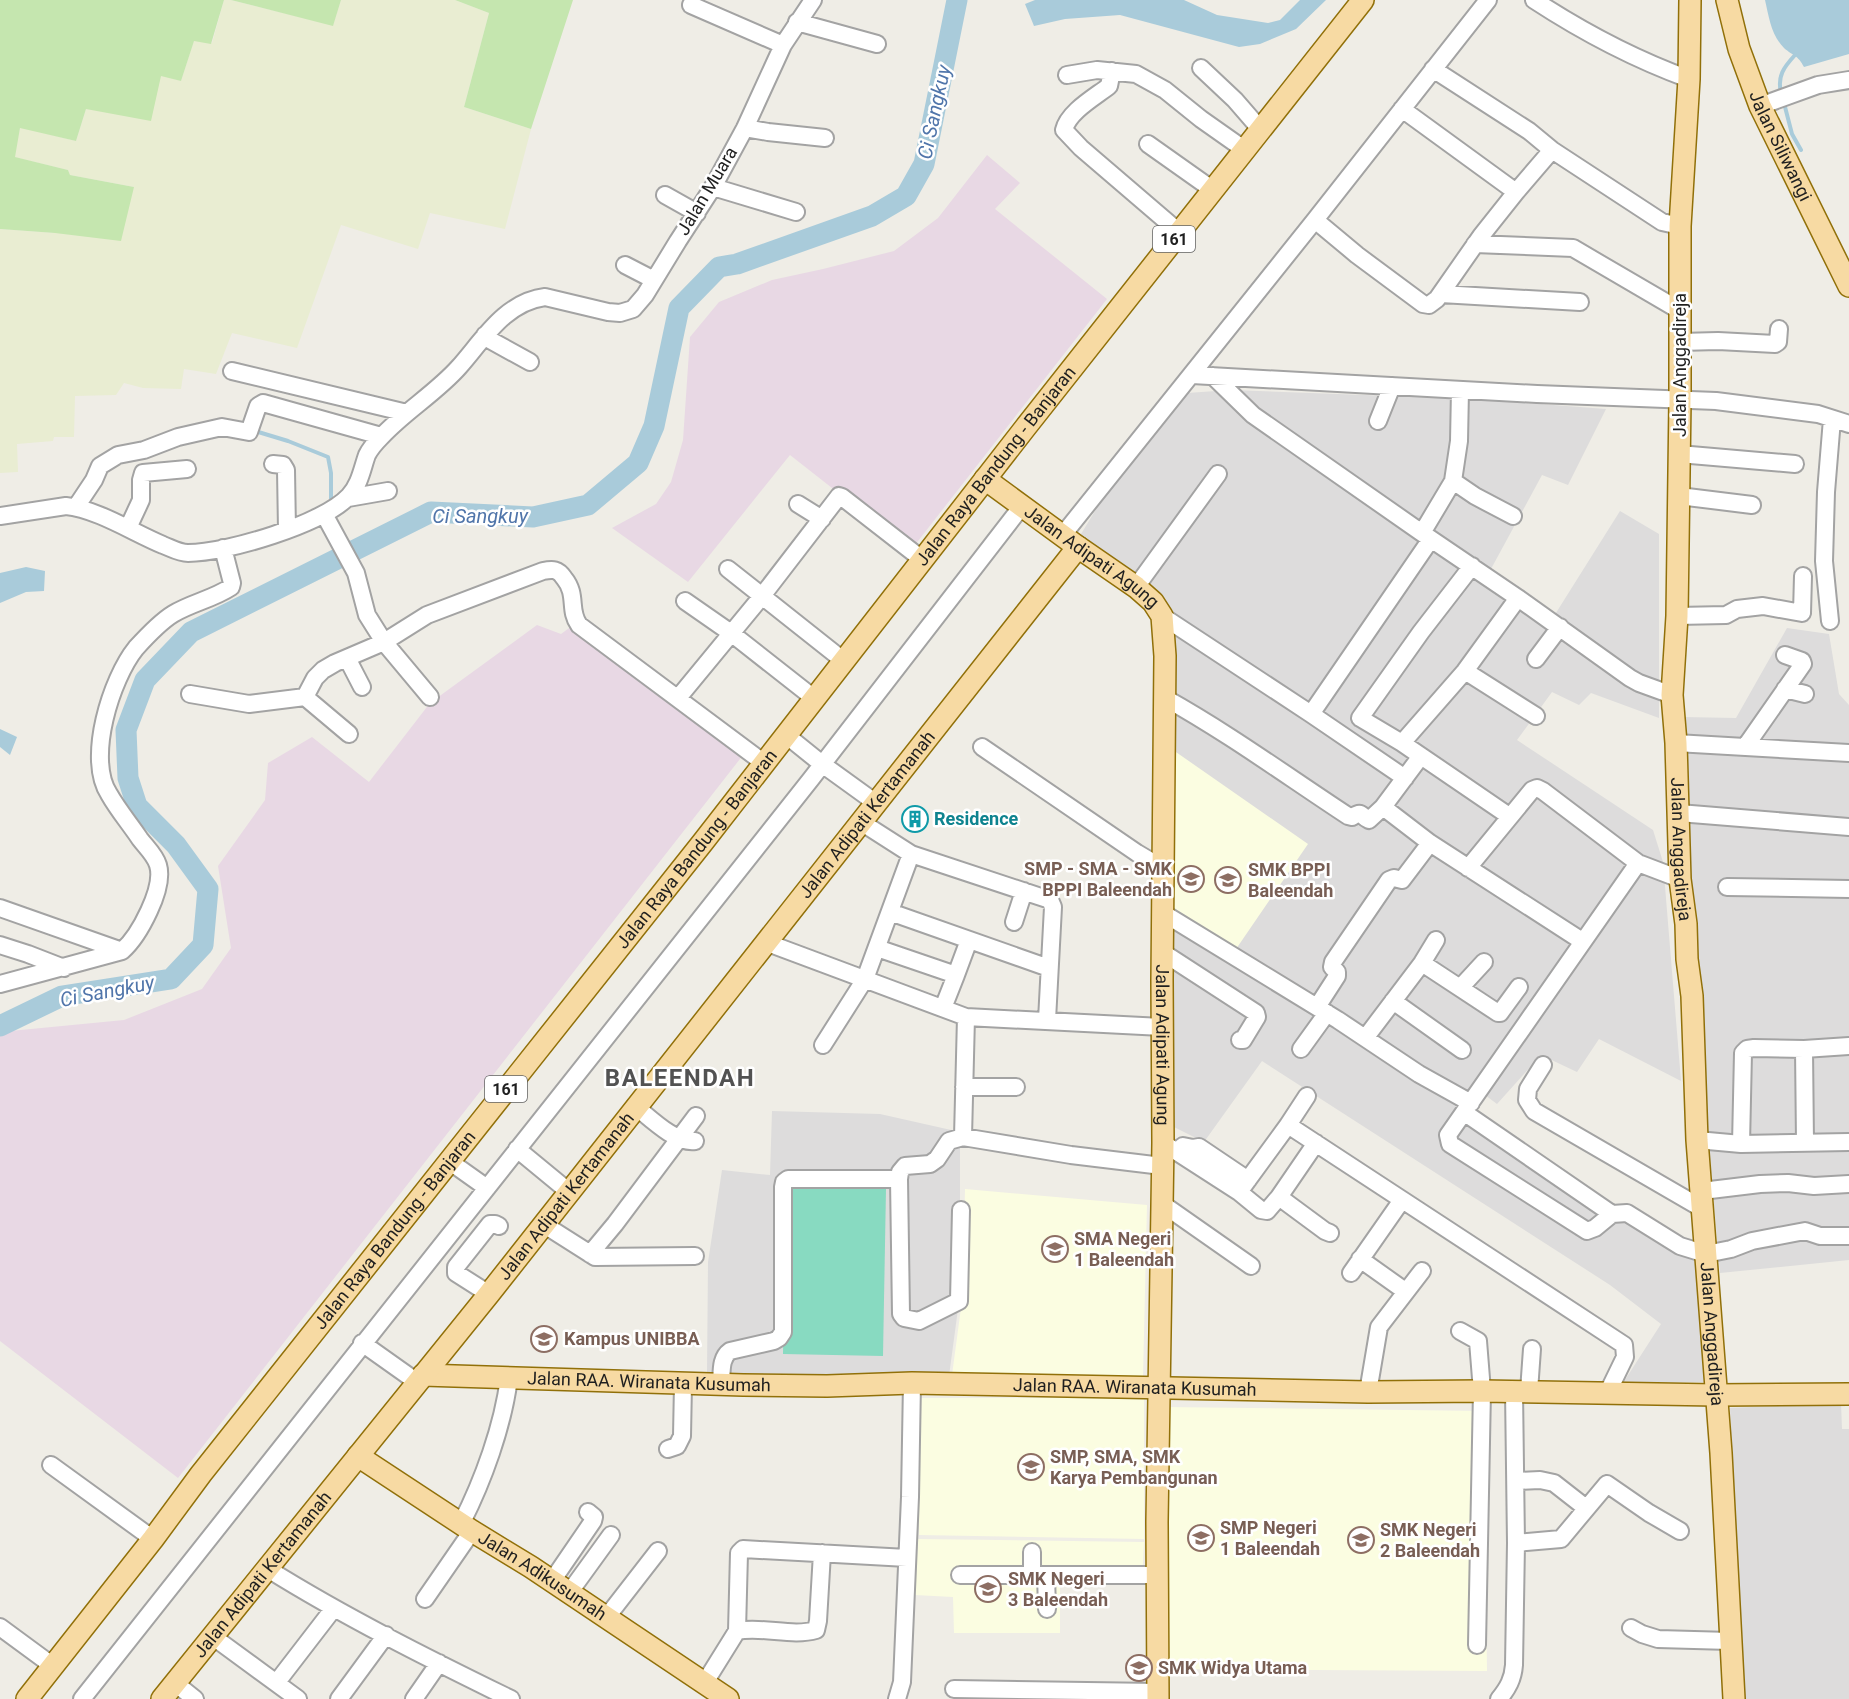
<svg xmlns="http://www.w3.org/2000/svg" width="1849" height="1699" viewBox="0 0 1849 1699" font-family="Roboto,sans-serif">
<rect width="100%" height="100%" fill="#efede6"/>
<path fill="#dddcdc" d="M1231,390L1473,399L1606,409L1568,485L1542,475L1485,580L1549,624L1620,511L1659,534V718L1591,693L1579,705L1552,692L1517,740L1653,830L1663,862L1681,1081L1599,1039L1577,1072L1541,1055L1497,1104L1477,1089L1461,1107L1673,1247L1698,1251L1707,1382L1623,1383L1661,1324L1610,1285L1262,1061L1204,1142L1174,1127L1172,611L1078,539L1112,483L1187,393Z
M1787,628L1829,634L1839,694L1849,705V1260L1720,1273L1690,933L1682,717L1736,718Z
M772,1111L880,1114L960,1132V1294L949,1376L707,1374L708,1262L722,1170L770,1175Z
M1841,1403L1842,1429H1849V1699H1742L1730,1408Z"/>
<path fill="#e8d8e4" d="M987,155L1020,183L995,209L1107,299L911,550L790,455L688,582L612,528L656,504L671,482L683,440L690,337L719,302L772,280L823,269L894,251L938,218Z
M576,623L747,750L178,1478L0,1341V1032L124,1020L202,989L231,948L218,866L265,800L268,763L312,737L369,782L430,703L537,625L561,634Z"/>
<path fill="#fbfde1" d="M1173,750L1308,844L1234,952L1173,916Z
M965,1189L1147,1205L1143,1377L952,1375L963,1293Z
M919,1398H1144V1539L919,1535Z
M1164,1407L1484,1411L1487,1671L1166,1669Z
M918,1539L1144,1542L1142,1582L1060,1580V1633H954L953,1597L915,1595Z"/>
<path fill="#e9edd2" d="M224,0H231L333,25L341,0H455L489,13L464,107L531,129L505,229L430,213L418,249L341,225L297,348L232,333L216,374L184,369L181,389L143,388L124,383L116,395L75,396L74,437H54L53,441L17,444L18,472L0,473V229L55,233L134,187L70,175L68,170L14,157L20,127L76,141L86,109L162,75L181,81L194,40L212,43Z"/>
<path fill="#c5e6af" d="M0,0H224L211,44L194,41L181,81L161,76L151,121L86,109L76,141L20,128L15,157L68,170L70,175L134,187L121,241L55,233L0,229Z
M231,0H341L333,26Z
M455,0H573L531,129L464,107L489,13Z"/>
<path fill="#88dac1" d="M786,1187L886,1189L883,1356L783,1354Z"/>
<path fill="#a9cbda" d="M1035,0H1184L1217,15L1268,23L1280,20L1300,0H1326L1296,29L1260,44L1239,47L1120,15L1065,19L1034,26L1025,4Z
M1765,0H1849V54L1804,67C1798,55 1793,56 1784,48C1771,35 1769,17 1765,0Z
M26,567L45,571L44,591L26,592L0,603V573Z
M0,729L17,737L10,755L0,747Z"/>
<g fill="none" stroke-linecap="round" stroke-linejoin="round">
<path stroke="#a9cbda" stroke-width="4" d="M1781,93C1777,76 1784,67 1795,55
M1784,103L1792,134L1801,150
M255,431L288,441L328,457L331,473V504
M348,542L354,551"/>
<path stroke="#a9cbda" stroke-width="21" d="M0,1026L62,996L171,979L203,945L208,889L176,845L137,806L128,778L126,730L145,680L191,632L431,512L533,517L588,505L638,463L654,426L679,308L719,267L737,264L872,216L906,196L924,164L957,0"/>
<defs>
<path id="minor" d="M1534,0C1583,32 1634,59 1689,79
M691,5L783,45
M797,22L877,44
M1201,68L1235,100L1261,130
M1433,69L1529,131L1552,150L1662,222L1680,226
M1112,71L1109,86C1095,97 1068,112 1064,130L1081,148L1179,232
M1067,75L1097,70L1136,74L1165,90L1201,119L1245,150
M1760,106L1818,85L1849,80
M1402,109L1516,192
M745,128L768,132L825,138
M1148,144L1213,190
M713,187L796,212
M665,195L697,213
M1315,220L1357,255L1423,304L1429,305L1437,299L1481,236L1516,192L1552,150
M1475,244L1573,248L1679,310
M625,265L654,280
M1441,294L1580,302
M485,335L490,340L530,362
M1680,342L1718,341L1775,344L1778,342L1779,329
M232,371L407,413
M1192,375L1537,394L1716,401L1818,414L1849,424
M1213,376L1253,415L1422,533L1518,598L1630,678L1639,683L1672,695
M1378,421L1392,386
M1679,454L1795,464
M273,464L283,465L286,470L287,530
M1453,481L1475,496L1513,516
M1679,496L1752,505
M348,498L388,491
M798,504L822,519
M76,507L94,480L100,466L118,455L144,450L178,437L222,427L249,432L258,406L263,403L381,436
M324,514L356,573L367,615L384,642L430,697
M0,516L66,506C97,509 134,533 163,545C171,548 179,553 188,553C227,553 323,524 349,496C360,484 362,469 367,455C370,449 376,442 381,437C405,411 436,393 459,367C483,340 505,302 545,297L608,312L620,313L633,309L645,295L678,241L713,187L745,128L783,45L813,0
M128,528L141,500V480L143,473L187,469
M1422,533L1453,481L1459,441L1460,390
M1062,536L1315,220L1488,0
M1472,566L1421,632L1360,718L1402,743L1509,816
M728,569L844,661
M1136,587L1218,474
M685,601L731,633L815,699
M1162,616L1311,714L1405,778
M1677,616L1726,615L1737,609L1763,606L1802,613L1803,576
M1830,621L1824,561L1826,492L1832,419
M347,658L362,687
M1536,659L1560,627
M1465,671L1536,716
M1785,689L1805,694
M190,694L249,704L305,697L315,678L323,670L335,663L384,642L427,615L543,571C553,569 558,569 564,578C578,595 568,610 579,625L764,763
M305,697L349,734
M678,698L762,596L839,496L842,497L923,560
M1165,698C1228,733 1287,776 1348,816L1352,817C1363,810 1360,816 1369,820L1383,807
M1311,714L1431,539
M786,735L822,764L876,803
M1402,743L1465,671L1518,598
M1676,743L1849,753
M982,747L1137,853L1164,869
M1745,747L1803,664L1802,661L1785,655
M1421,756L1383,807L1430,843L1582,941
M1679,813L1849,827
M861,822L911,854L1050,900L1053,907L1047,1020
M1638,863L1448,1135L1450,1144L1587,1231L1595,1228L1612,1214L1627,1213L1680,1246L1706,1254L1731,1249L1752,1241L1805,1231L1820,1236H1849
M1468,868L1532,790L1537,788L1543,791L1638,863L1680,879
M1727,887L1849,889
M0,908L122,951
M890,912L1049,968
M1163,913L1338,1020L1419,1074L1471,1103
M1014,922L1024,891
M765,942L966,1017L1162,1027
M0,945L28,954L64,968
M877,948L956,975L943,1008
M1162,952L1256,1013L1257,1017L1243,1040H1240
M1422,963L1498,1013H1500L1519,987
M956,975L969,940
M0,984L122,951C139,936 165,888 158,865C155,855 146,847 140,839C130,824 118,810 109,794C86,759 111,679 136,648C146,637 160,622 173,614C191,603 213,599 231,587L232,583L223,548
M1460,988L1484,962
M1393,1001L1462,1050
M1317,1007L1337,976V972L1332,967L1333,962L1389,880L1394,878L1402,880L1430,843
M1366,1037L1422,963L1436,940
M823,1045L865,979L911,854
M1301,1049L1327,1013
M1804,1049L1849,1046
M1543,1065L1528,1089L1527,1100L1534,1111L1703,1209
M964,1087H1016
M635,1106C650,1118 676,1144 695,1141
M1465,1113L1612,1214
M1288,1125L1624,1345L1625,1357L1608,1392
M963,1137L966,1017
M1697,1140L1741,1144L1849,1142
M1163,1143L1239,1192L1288,1125L1307,1096
M1741,1144L1743,1053L1747,1049L1754,1048L1804,1049L1805,1143
M518,1150L517,1149L568,1191
M1177,1152L1183,1146L1193,1148L1199,1147L1248,1180
M449,1161L487,1188
M899,1179L901,1314L904,1318L919,1321L959,1301L961,1210
M1702,1191L1760,1184L1788,1183L1814,1186L1849,1184
M1239,1192L1261,1210L1267,1211L1279,1197L1316,1143
M1279,1197L1325,1231L1330,1233
M1161,1203L1251,1266
M543,1224L595,1257L695,1256
M590,1254L615,1224L696,1116
M1360,1259L1405,1291
M1351,1273L1402,1200
M489,1294L456,1273V1267L490,1224H495L499,1226
M1460,1331L1478,1341L1482,1391L1477,1645
M363,1345L362,1343L417,1382
M721,1384C722,1372 720,1358 730,1351L774,1341L779,1338L783,1332V1187L784,1182L788,1179H899L900,1172L905,1166L930,1164L937,1159L949,1141L963,1137L1071,1155L1162,1166
M1529,1391L1532,1349
M1368,1392L1379,1327L1422,1271
M668,1449L677,1446L682,1436L683,1384
M51,1465L153,1539
M1516,1481L1540,1480L1554,1483L1586,1508
M461,1524C483,1481 503,1426 509,1378
M1516,1543L1561,1539L1607,1484L1649,1513L1680,1531
M1032,1552V1575
M268,1569C345,1617 429,1659 511,1699
M960,1575H1157
M1046,1575L1047,1609
M552,1581L593,1521L594,1517L588,1512
M569,1593L611,1535
M425,1599L472,1531
M606,1618L658,1551
M0,1627L53,1666
M1631,1628L1642,1634L1658,1639L1730,1641
M737,1631L739,1553L743,1549L907,1558
M212,1636L298,1699
M277,1682L334,1608
M175,1683L195,1699
M704,1684L737,1631C763,1626 792,1637 816,1630L818,1621L822,1553
M954,1689L1158,1692
M82,1699L811,779L1022,506
M339,1699L386,1635
M414,1699L439,1663
M897,1699L902,1682L910,1497L912,1383
M1499,1699C1508,1688 1513,1679 1514,1665L1516,1543L1514,1391"/>
<g id="major">
<path id="s1" d="M1690,0L1689,79L1680,226V400L1677,616L1672,695L1676,743L1680,879L1686,924L1687,959L1692,996L1697,1140L1721,1453L1734,1699"/>
<path id="s2" d="M1727,0L1739,49L1760,106L1849,286"/>
<path id="s3" d="M985,479L1078,547L1136,587L1153,602L1162,616L1165,656L1162,980L1163,1143L1157,1522L1158,1699"/>
<path id="s4" d="M423,1375L743,1385L827,1386L912,1383L1368,1392L1482,1391L1716,1395L1849,1394"/>
<path id="s5" d="M358,1456L472,1531L531,1567L728,1699"/>
<path id="s6" d="M27,1699L153,1539L201,1474L703,842L1025,428L1363,0"/>
<path id="s7" d="M162,1699L489,1294L1078,547"/>
</g>
</defs>
<use href="#minor" stroke="#a3a3a3" stroke-width="20"/>
<use href="#major" stroke="#917009" stroke-width="24"/>
<use href="#minor" stroke="#fff" stroke-width="16"/>
<use href="#major" stroke="#f7daa3" stroke-width="21"/>
</g>
<defs>
<symbol id="building-ring" viewBox="-11 -11 22 22"><circle r="9.5" fill="#fff" stroke="#0f9aa8" stroke-width="1.5"/><path d="M-4-6H4V6H1V3H-1V6H-4ZM-2.5-4.3h1.7v1.8h-1.7ZM.8-4.3h1.7v1.8H.8ZM-2.5-1h1.7V.8h-1.7ZM.8-1h1.7V.8H.8Z" fill="#0f9aa8"/></symbol>
<symbol id="school-ring" viewBox="-11 -11 22 22"><circle r="9.5" fill="#fff" stroke="#8d6e63" stroke-width="1.5"/><path d="M0-5L7-2L0 1L-7-2ZM-4 1L0 2.5L4 1V4Q0 6-4 4Z" fill="#8d6e63"/></symbol>
<symbol id="university-ring" viewBox="-11 -11 22 22"><circle r="9.5" fill="#fff" stroke="#8d6e63" stroke-width="1.5"/><path d="M0-5L7-2L0 1L-7-2ZM-4 1L0 2.5L4 1V4Q0 6-4 4Z" fill="#8d6e63"/></symbol>
</defs>
<g fill-rule="evenodd">
<use href="#building-ring" x="900" y="804" width="30" height="30"/>
<use href="#school-ring" x="1176" y="864" width="30" height="30"/>
<use href="#school-ring" x="1213" y="865" width="30" height="30"/>
<use href="#school-ring" x="1040" y="1234" width="30" height="30"/>
<use href="#university-ring" x="529" y="1324" width="30" height="30"/>
<use href="#school-ring" x="1016" y="1452" width="30" height="30"/>
<use href="#school-ring" x="1186" y="1523" width="30" height="30"/>
<use href="#school-ring" x="1346" y="1525" width="30" height="30"/>
<use href="#school-ring" x="973" y="1574" width="30" height="30"/>
<use href="#school-ring" x="1124" y="1653" width="30" height="30"/>
</g>
<g text-anchor="middle" stroke-width="5" stroke-linejoin="round" paint-order="stroke">
<g fill="#fff" stroke="#626262" stroke-width="1.5">
<rect x="1153" y="226" width="42" height="26" rx="4.5"/>
<rect x="485" y="1076" width="42" height="26" rx="4.5"/>
</g>
<g font-size="16" font-weight="bold" fill="#1f1f1f">
<text x="1174" y="245">161</text>
<text x="506" y="1095">161</text>
</g>
<g font-size="18" fill="#1f1f1f" stroke="#fff">
<text dy="6" stroke="none"><textPath href="#s2" startOffset="156">Jalan Siliwangi</textPath></text>
<text transform="translate(707 191) rotate(-59)" y="6">Jalan Muara</text>
<text transform="translate(1680 365) rotate(-90)" y="6">Jalan Anggadireja</text>
<text dy="6" stroke="none"><textPath href="#s6" startOffset="1568">Jalan Raya Bandung - Banjaran</textPath></text>
<text dy="6" stroke="none"><textPath href="#s3" startOffset="132">Jalan Adipati Agung</textPath></text>
<text dy="6" stroke="none"><textPath href="#s7" startOffset="1131">Jalan Adipati Kertamanah</textPath></text>
<text dy="6" stroke="none"><textPath href="#s6" startOffset="1082">Jalan Raya Bandung - Banjaran</textPath></text>
<text dy="6" stroke="none"><textPath href="#s1" startOffset="850">Jalan Anggadireja</textPath></text>
<text dy="6" stroke="none"><textPath href="#s3" startOffset="654">Jalan Adipati Agung</textPath></text>
<text dy="6" stroke="none"><textPath href="#s7" startOffset="645">Jalan Adipati Kertamanah</textPath></text>
<text dy="6" stroke="none"><textPath href="#s6" startOffset="596">Jalan Raya Bandung - Banjaran</textPath></text>
<text dy="6" stroke="none"><textPath href="#s1" startOffset="1336">Jalan Anggadireja</textPath></text>
<text dy="6" stroke="none"><textPath href="#s4" startOffset="226">Jalan RAA. Wiranata Kusumah</textPath></text>
<text dy="6" stroke="none"><textPath href="#s4" startOffset="712">Jalan RAA. Wiranata Kusumah</textPath></text>
<text dy="6" stroke="none"><textPath href="#s7" startOffset="160">Jalan Adipati Kertamanah</textPath></text>
<text dy="6" stroke="none"><textPath href="#s5" startOffset="220">Jalan Adikusumah</textPath></text>
</g>
<g font-size="18" font-weight="bold" fill="#0d838f" stroke="#fff" text-anchor="start">
<text x="934" y="825">Residence</text>
</g>
<g font-size="18" font-weight="bold" fill="#785e54" stroke="#fff" text-anchor="start">
<text x="1172" y="875" text-anchor="end">SMP - SMA - SMK<tspan x="1172" dy="21">BPPI Baleendah</tspan></text>
<text x="1248" y="876">SMK BPPI<tspan x="1248" dy="21">Baleendah</tspan></text>
<text x="1074" y="1245">SMA Negeri<tspan x="1074" dy="21">1 Baleendah</tspan></text>
<text x="564" y="1345">Kampus UNIBBA</text>
<text x="1050" y="1463">SMP, SMA, SMK<tspan x="1050" dy="21">Karya Pembangunan</tspan></text>
<text x="1220" y="1534">SMP Negeri<tspan x="1220" dy="21">1 Baleendah</tspan></text>
<text x="1380" y="1536">SMK Negeri<tspan x="1380" dy="21">2 Baleendah</tspan></text>
<text x="1008" y="1585">SMK Negeri<tspan x="1008" dy="21">3 Baleendah</tspan></text>
<text x="1158" y="1674">SMK Widya Utama</text>
</g>
<g font-size="20" font-style="italic" fill="#5075aa" stroke="#fff">
<text transform="translate(934 112) rotate(-78)" y="7">Ci Sangkuy</text>
<text x="480" y="523">Ci Sangkuy</text>
<text transform="translate(107 991) rotate(-11)" y="7">Ci Sangkuy</text>
</g>
<g font-size="24" font-weight="bold" letter-spacing="1.5" fill="#525252" stroke="#fff">
<text x="680" y="1086">BALEENDAH</text>
</g>
</g>
</svg>
